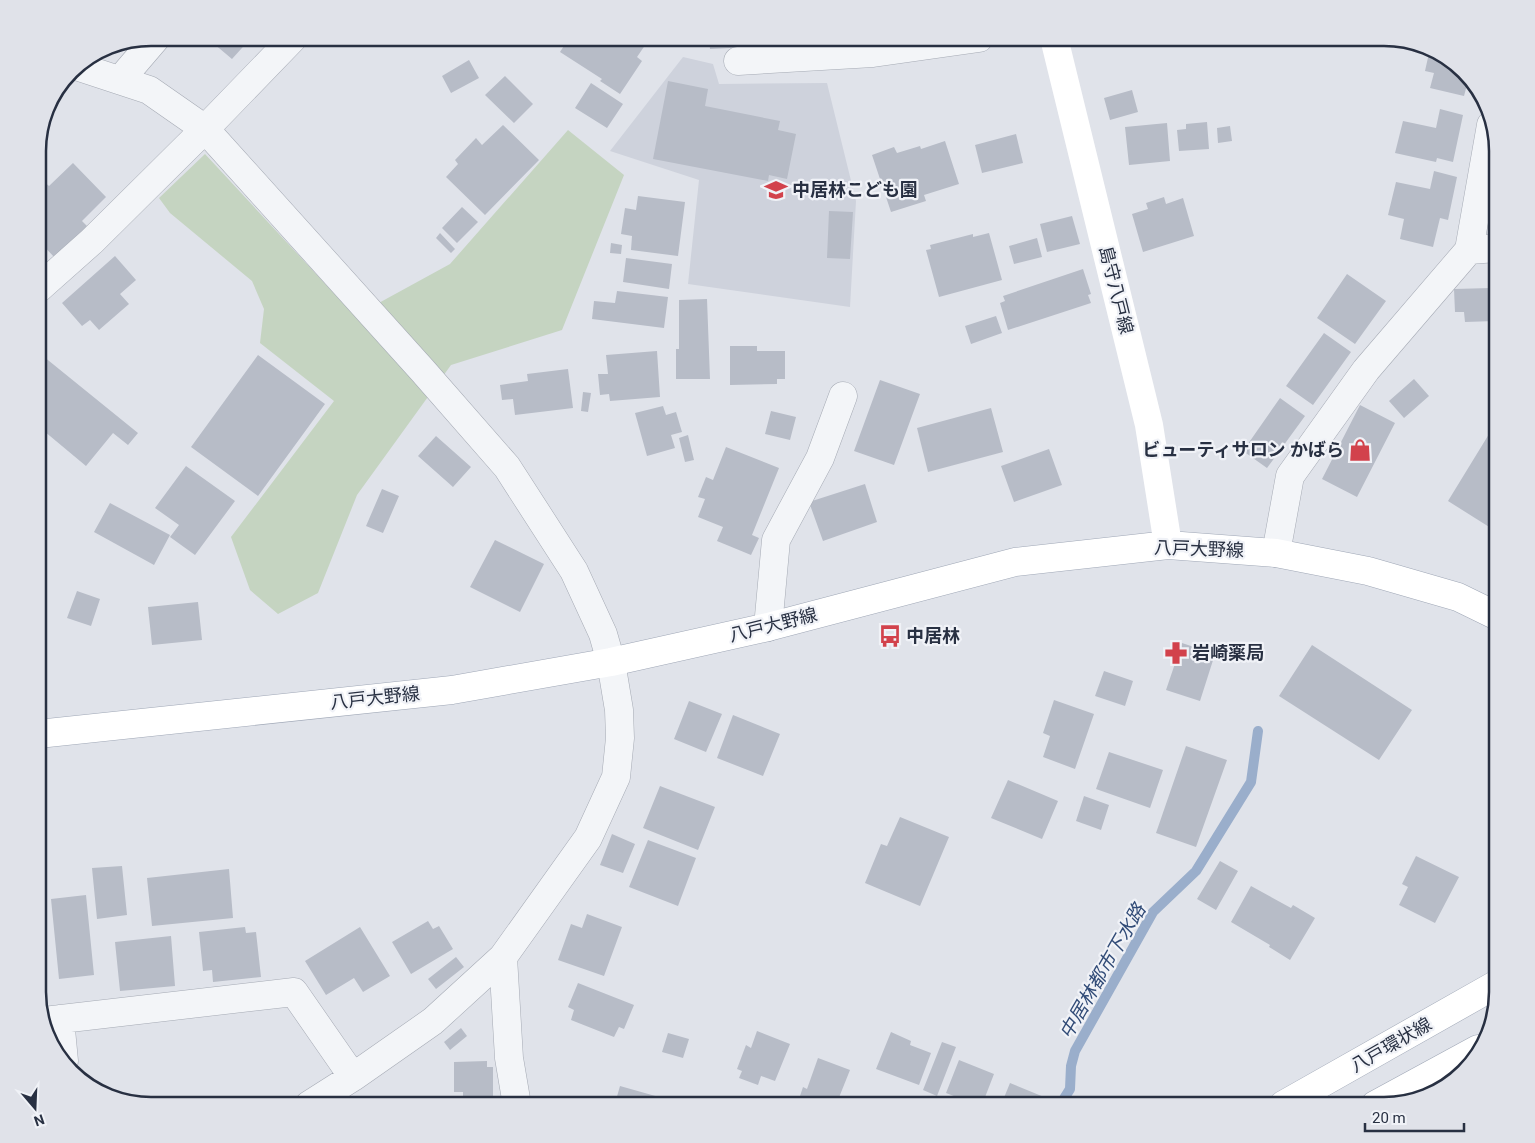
<svg xmlns="http://www.w3.org/2000/svg" width="1535" height="1143" viewBox="0 0 1535 1143" font-family="Roboto,'Noto Sans JP',sans-serif">
<rect width="100%" height="100%" fill="#e0e3ea"/>
<path fill="#ced2dc" d="M683,57L713,64L719,84L827,83L856,201L850,307L688,284L699,180L610,151Z"/>
<path fill="#c5d4c1" d="M568,130L624,175L562,330L451,365L357,495L318,593L278,614L250,590L231,537L334,401L260,343L264,309L252,281L170,213L159,198L205,154L355,316L450,264Z"/>
<g fill="none" stroke-linecap="round" stroke-linejoin="round">
<path stroke="#9aaecb" stroke-width="10" d="M1060,1105L1070,1089L1071,1066L1075,1051L1153,912L1196,871L1251,782L1258,731"/>
</g>
<path fill="#b7bcc7" d="M207,38H251L232,59Z
M569,38H650L637,57L642,61L620,94L600,81L602,79L560,52Z
M709,38H831V43L710,49Z
M132,41L124,51L115,45Z
M1429,53L1453,61L1469,81H1468L1464,96L1430,88L1434,73L1425,71Z
M469,60L479,78L451,93L442,76Z
M505,76L533,104L514,123L485,95Z
M668,81L708,89L705,106L780,121L778,130L796,134L787,179L769,175L768,181L653,159Z
M591,83L623,104L607,128L575,108Z
M1132,90L1138,112L1110,120L1104,98Z
M1440,109L1463,115L1453,162L1437,158L1436,162L1395,153L1403,121L1436,128Z
M1207,122L1209,149L1179,151L1177,130L1186,129V124Z
M1167,123L1170,161L1129,165L1125,127Z
M503,125L539,160L485,215L446,177L458,164L455,160L476,138L482,145Z
M1230,126L1232,141L1218,143L1217,128Z
M1016,134L1023,163L982,173L975,145Z
M945,141L959,184L924,195L926,201L891,212L872,155L894,147L897,153L920,146L921,149Z
M73,163L106,197L82,221L87,226L55,258L38,240V184L42,180L49,186Z
M1434,171L1457,177L1448,220L1440,218L1433,247L1400,239L1404,219L1388,215L1396,182L1430,189Z
M638,196L685,202L678,256L631,250L632,236L621,234L625,208L636,210Z
M1164,197L1166,204L1183,198L1194,236L1143,252L1132,214L1148,209L1146,203Z
M462,207L478,222L457,243L442,228Z
M829,211L853,212L850,259L827,258Z
M1072,216L1080,244L1047,252L1040,224Z
M440,233L455,249L451,253L436,238Z
M989,233L1002,280L939,297L926,250L931,249L930,245L973,234V237Z
M1037,238L1042,257L1014,264L1009,246Z
M611,243L622,245L621,254L610,253Z
M115,256L136,280L120,294L129,304L99,330L90,320L82,326L62,303Z
M626,258L672,264L669,289L623,282Z
M1083,269L1091,294L1088,295L1091,303L1008,330L1000,303L1005,301L1003,296Z
M1347,274L1386,301L1355,344L1317,318Z
M1491,281H1497V333H1495V321L1465,322L1464,312H1455L1454,289L1491,288Z
M617,291L668,297L664,328L592,319L594,301L615,303Z
M707,299L710,379H676V349H679V300Z
M996,316L1002,333L971,344L965,326Z
M1324,333L1351,352L1313,405L1286,386Z
M730,346H757V351H785V379H777V384L730,385Z
M657,351L660,397L610,401L609,394L600,395L598,374H608L606,355Z
M38,352L138,433L128,445L113,433L86,466L38,426Z
M258,355L325,404L258,496L191,447Z
M568,369L573,408L515,415L513,399L502,400L500,385L528,381L527,374Z
M1414,379L1429,396L1404,418L1389,401Z
M880,380L920,394L894,465L854,451Z
M583,392L591,393L588,412L581,411Z
M1280,398L1305,416L1267,468L1243,451Z
M1360,405L1395,423L1357,497L1322,479Z
M663,406L666,415L676,412L682,432L671,435L675,448L647,456L635,413Z
M991,408L1003,452L928,472L917,428Z
M771,411L796,417L790,440L765,434Z
M1497,421V524L1494,530L1448,501Z
M688,435L694,460L685,462L679,438Z
M436,436L471,467L453,487L418,456Z
M726,447L779,468L752,535L759,538L751,555L717,541L723,527L698,517L705,499L698,497L706,477L713,480Z
M1049,449L1062,485L1014,502L1001,466Z
M186,466L235,501L195,555L170,537L179,525L155,508Z
M865,484L877,522L823,541L809,502Z
M382,489L399,496L383,533L366,526Z
M38,493L47,501L38,513Z
M110,503L170,535L154,565L94,532Z
M495,540L544,564L520,612L470,587Z
M77,591L100,599L91,626L67,618Z
M198,602L202,640L152,645L148,607Z
M1182,643L1215,654L1200,701L1166,690Z
M1312,645L1412,710L1379,760L1279,696Z
M1104,671L1133,681L1125,706L1095,696Z
M1054,700L1094,714L1075,769L1043,757L1050,736L1043,733Z
M689,701L722,714L706,752L674,739Z
M733,715L780,734L763,776L717,758Z
M1186,746L1227,760L1196,847L1156,833Z
M1109,752L1163,770L1150,808L1096,789Z
M1008,780L1058,801L1042,839L991,818Z
M660,786L715,807L698,850L643,828Z
M1084,796L1109,805L1101,830L1076,821Z
M900,817L949,837L920,906L865,883L881,844L887,846Z
M612,834L635,844L623,873L600,865Z
M648,840L696,858L678,906L629,887Z
M1416,856L1459,877L1435,923L1399,905L1408,887L1402,884Z
M1220,861L1238,871L1216,910L1197,899Z
M122,866L127,915L97,919L92,868Z
M229,869L233,918L152,926L147,878Z
M1251,886L1291,908L1293,905L1315,918L1290,960L1269,947L1270,945L1231,922Z
M86,895L94,975L59,979L51,899Z
M587,914L622,927L604,976L558,960L571,924L582,928Z
M428,921L433,929L439,926L453,949L411,974L392,942Z
M245,927L246,933L256,932L261,977L213,982L212,970L203,971L199,932Z
M360,927L390,976L363,992L354,978L326,995L305,961Z
M171,936L175,986L120,991L115,942Z
M456,957L464,967L436,989L428,979Z
M578,983L634,1005L624,1029L619,1027L614,1037L571,1020L574,1010L568,1007Z
M461,1028L467,1036L450,1050L444,1042Z
M757,1031L790,1044L775,1081L761,1076L758,1085L739,1078L742,1071L737,1069L746,1045L751,1048Z
M891,1032L911,1041L910,1045L931,1053L919,1085L876,1069Z
M668,1033L689,1039L683,1058L662,1052Z
M942,1042L956,1047L937,1096L923,1090Z
M818,1058L850,1070L836,1105H797L803,1087L807,1089Z
M959,1060L994,1074L982,1105H977L946,1093Z
M487,1061V1067H493V1105H463V1092H454V1062Z
M1010,1083L1044,1097L1040,1105H1001Z
M620,1086L666,1099L664,1105H611L613,1099L616,1100Z"/>
<g fill="none" stroke-linecap="round" stroke-linejoin="round">
<defs>
<path id="street" d="M738,61L873,53L979,38
M76,66L149,90L205,129L423,371L507,467L574,571L603,634L611,662L619,710L620,738L616,777L588,838L503,957L433,1021L353,1077L309,1105
M120,80L156,38
M1469,250L1497,248
M38,289L92,241L205,129L293,38
M1276,553L1290,476L1366,370L1469,250L1491,125
M768,627L776,540L820,458L843,396
M503,957L509,1058L517,1105
M60,1019L64,1061
M44,1021L294,992L353,1077"/>
<path id="primary" d="M38,734L452,690L611,662L768,627L1015,562L1168,545L1276,553L1368,571L1458,597L1497,616
M1283,1105L1497,984
M1375,1105L1478,1049"/>
</defs>
<use href="#street" stroke="#a5aab4" stroke-width="29"/>
<use href="#primary" stroke="#9fa7b6" stroke-width="29"/>
<use href="#street" stroke="#f3f5f8" stroke-width="28"/>
<path stroke="#fff" stroke-width="28" d="M1054,38L1149,425L1168,545"/>
<use href="#primary" stroke="#fff" stroke-width="28"/>
</g>
<defs>
<symbol id="school-bare" viewBox="-9 -9 18 18"><path d="M0-5L7-2L0 1L-7-2ZM-4 1L0 2.5L4 1V4Q0 6-4 4Z" fill="#d2424c" stroke="#f0f2f7" stroke-width="2.5" paint-order="stroke"/></symbol>
<symbol id="shop-bare" viewBox="-9 -9 18 18"><path d="M-5-2.5h2.3a2.7 3.5 0 0 1 5.4 0H5L5.5 6h-11ZM-1.5-2.5h3a1.5 2.3 0 0 0-3 0Z" fill="#d2424c" stroke="#f0f2f7" stroke-width="2.5" paint-order="stroke"/></symbol>
<symbol id="bus-bare" viewBox="-9 -9 18 18"><path d="M-5-6H5V4H4V6H2V4H-2V6H-4V4H-5ZM-3.5-4V0h7V-4ZM-3.5 1.2v1.5H-2V1.2ZM2 1.2v1.5H3.5V1.2Z" fill="#d2424c" stroke="#f0f2f7" stroke-width="2.5" paint-order="stroke"/></symbol>
<symbol id="pharmacy-bare" viewBox="-9 -9 18 18"><path d="M-2-6h4v4h4v4h-4v4h-4v-4h-4v-4h4Z" fill="#d2424c" stroke="#f0f2f7" stroke-width="2.5" paint-order="stroke"/></symbol>
</defs>
<g fill-rule="evenodd">
<use href="#school-bare" x="760" y="174" width="32" height="32"/>
<use href="#shop-bare" x="1344" y="434" width="32" height="32"/>
<use href="#bus-bare" x="874" y="620" width="32" height="32"/>
<use href="#pharmacy-bare" x="1160" y="637" width="32" height="32"/>
</g>
<g text-anchor="middle" stroke-width="4.5" stroke-linejoin="round" paint-order="stroke">
<g font-size="18" font-weight="bold" fill="#283042" stroke="#f0f2f7" text-anchor="start">
<text x="792" y="196">中居林こども園</text>
<text x="1344" y="456" text-anchor="end">ビューティサロン かばら</text>
<text x="906" y="642">中居林</text>
<text x="1192" y="659">岩崎薬局</text>
</g>
<g font-size="18" fill="#283042" stroke="#f0f2f7">
<text transform="translate(1116 290) rotate(76)" y="6">島守八戸線</text>
<text transform="translate(1199 549) rotate(2)" y="6">八戸大野線</text>
<text transform="translate(773 625) rotate(-14)" y="6">八戸大野線</text>
<text transform="translate(375 698) rotate(-6)" y="6">八戸大野線</text>
<text transform="translate(1391 1045) rotate(-30)" y="6">八戸環状線</text>
</g>
<g font-size="19" font-style="italic" fill="#314b77" stroke="#f0f2f7">
<text transform="translate(1102 971) rotate(-60)" y="7">中居林都市下水路</text>
</g>
</g>
<path d="M0 0H1535V1143H0ZM151 46H1384A105 105 0 0 1 1489 151V992A105 105 0 0 1 1384 1097H151A105 105 0 0 1 46 992V151A105 105 0 0 1 151 46Z" fill="#e0e2e9" fill-rule="evenodd"/>
<path fill="none" stroke="#283042" stroke-width="2.5" d="M151 46H1384A105 105 0 0 1 1489 151V992A105 105 0 0 1 1384 1097H151A105 105 0 0 1 46 992V151A105 105 0 0 1 151 46Z"/>
<g transform="translate(35 1108) rotate(161)" stroke="#f0f2f7" stroke-width="4" paint-order="stroke">
<path d="M0-4L9 19L0 12L-9 19Z" fill="#283042"/>
<text y="-8" font-size="14" font-weight="bold" text-anchor="middle" fill="#283042">N</text>
</g>
<path d="M1365 1123v8h99v-8" fill="none" stroke="#283042" stroke-width="2.5"/>
<text x="1372" y="1123" font-size="15" fill="#283042" stroke="#f0f2f7" stroke-width="4" paint-order="stroke">20 m</text>
</svg>
